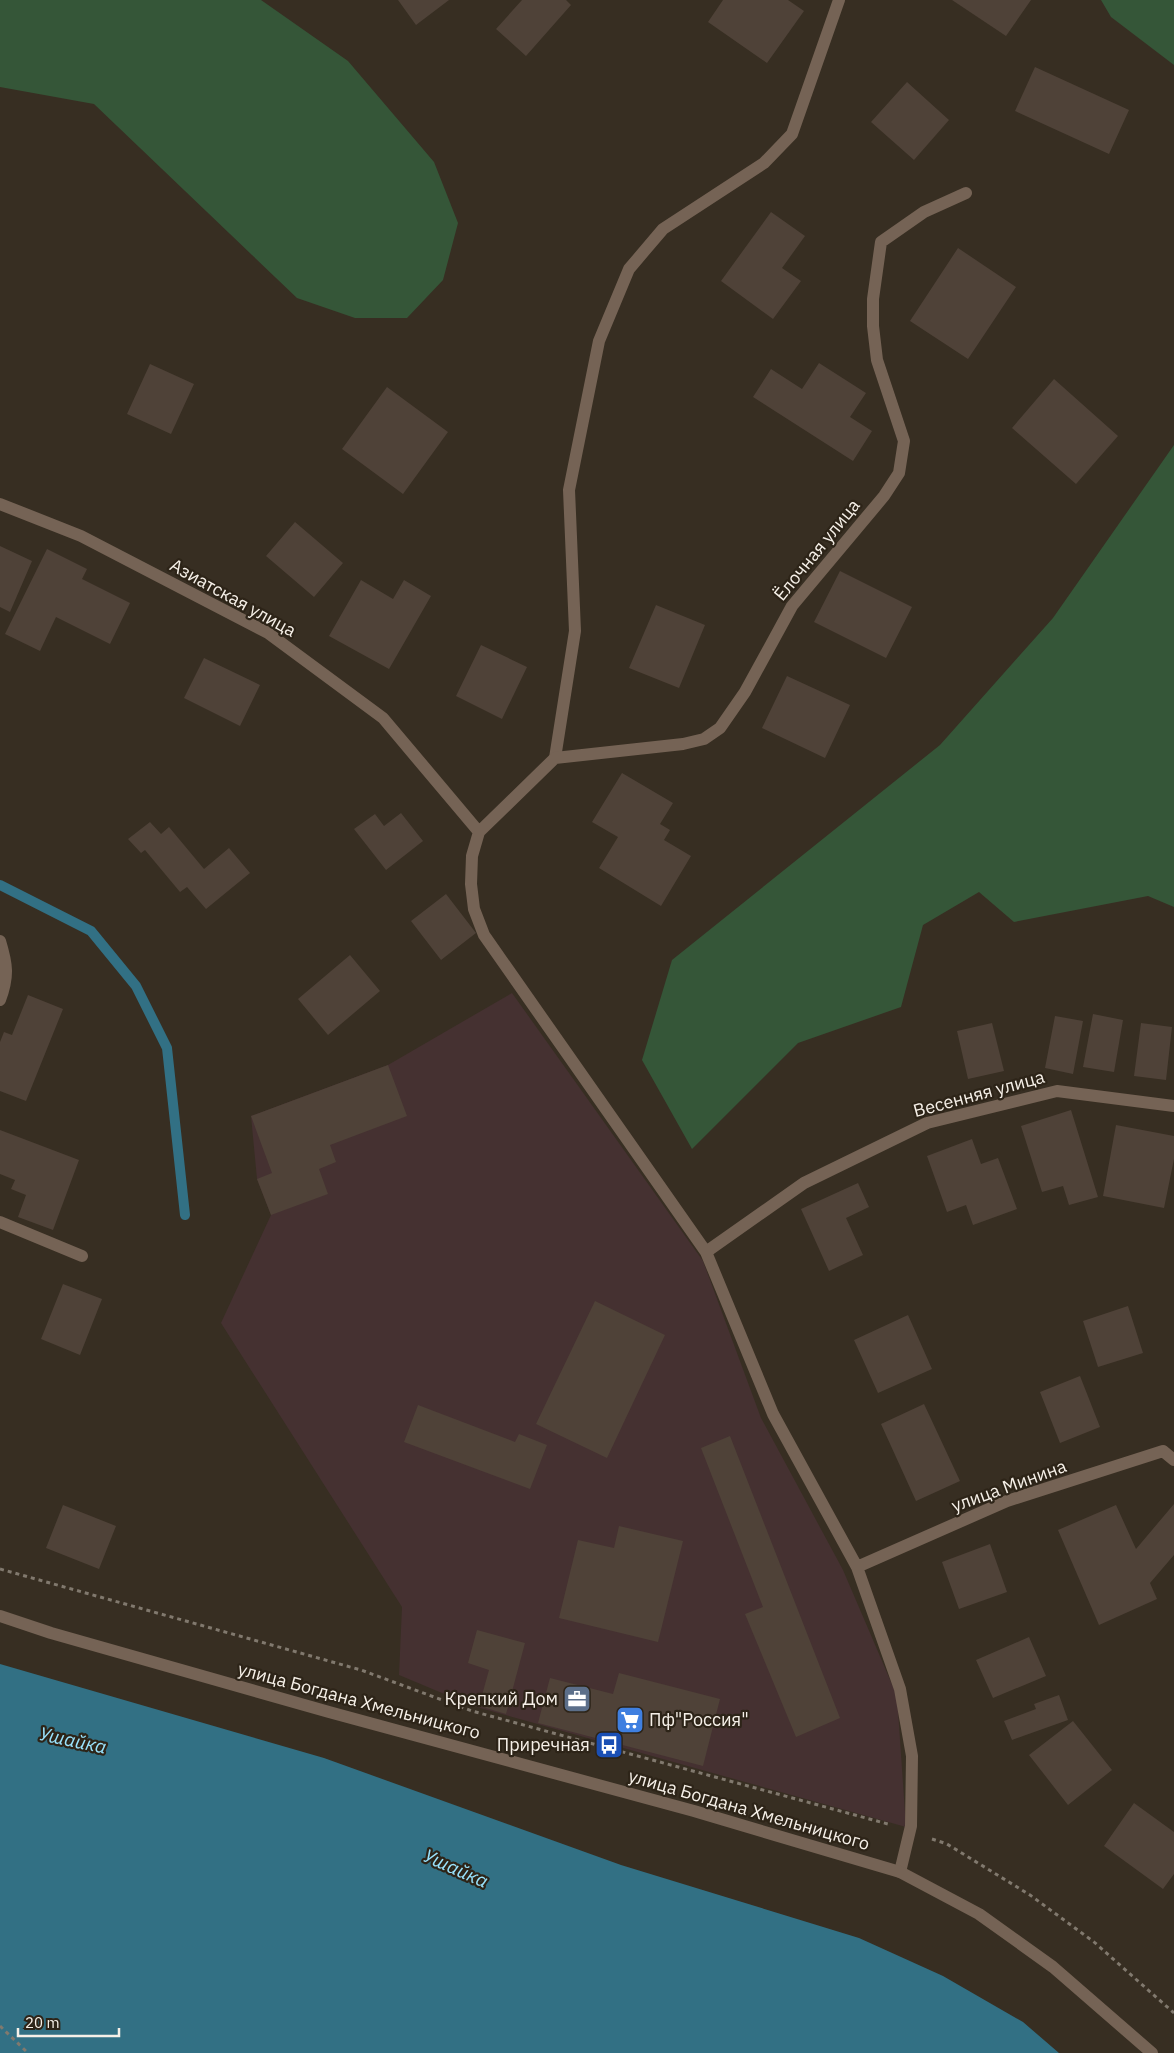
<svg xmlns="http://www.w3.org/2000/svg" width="1174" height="2053" viewBox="0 0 1174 2053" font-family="'IBM Plex Sans',sans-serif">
<rect width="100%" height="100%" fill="#372e22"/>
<path fill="#453131" d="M512,993L703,1261L761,1418L843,1570L897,1696L906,1827L473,1706L399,1675L402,1607L221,1323L271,1215L257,1179L251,1116L388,1065Z"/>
<path fill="#355638" d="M0,0H261L348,61L434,162L458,223L443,280L407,318H355L297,298L94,104L0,87Z
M1101,0H1174V65L1111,17Z
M1174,445V907L1148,896L1014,922L979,892L923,925L901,1007L798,1043L692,1149L642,1060L672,960L940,745L1053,618Z"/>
<path fill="#327084" d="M0,1664L324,1758L621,1865L859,1938L943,1976L1023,2022L1059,2053H0Z"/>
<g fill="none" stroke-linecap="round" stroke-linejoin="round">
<path stroke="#327084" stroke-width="10" d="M0,885L91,931L136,986L167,1048L185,1215"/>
</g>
<path fill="#4f4238" d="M398,0H449L416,25Z
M522,0H566L571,5L526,56L496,29Z
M723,0H788L804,11L767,63L708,22Z
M952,0H1031L1006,36Z
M1035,67L1129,110L1109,154L1015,111Z
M907,82L949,120L914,160L871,122Z
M771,212L805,236L782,268L801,281L773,319L721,281Z
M958,248L1016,287L968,359L910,321Z
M819,363L866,393L850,417L872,431L853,461L753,397L771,369L802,389Z
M150,364L194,384L171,434L127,414Z
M1054,379L1118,436L1076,484L1012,428Z
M387,387L448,432L403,494L342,449Z
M295,522L343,563L314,597L266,556Z
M0,546L32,561L10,612L0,607Z
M47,549L87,569L82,579L130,603L110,644L56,617L40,651L5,634Z
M840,571L912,607L886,658L814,622Z
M361,580L393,599L404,580L431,596L389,669L329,636Z
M656,605L705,625L679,688L629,668Z
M481,645L527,667L502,719L456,696Z
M204,658L260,685L240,726L184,698Z
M787,676L850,705L825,758L762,728Z
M622,773L673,803L660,824L670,830L664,840L691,856L661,906L599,868L618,837L592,822Z
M401,813L423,841L386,870L354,829L375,814L384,826Z
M150,822L161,834L169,827L204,869L229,848L250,873L206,909L187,887L180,892L145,850L141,853L128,839Z
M446,894L476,933L441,960L411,921Z
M350,955L380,991L328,1035L298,999Z
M28,995L63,1009L26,1101L0,1091V1042L4,1032L12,1035Z
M1093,1014L1123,1020L1114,1072L1083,1067Z
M1055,1016L1083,1021L1073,1074L1045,1068Z
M992,1023L1004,1071L968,1079L957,1031Z
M1141,1023L1172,1027L1166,1080L1134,1076Z
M388,1065L407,1116L330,1145L336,1162L319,1169L328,1194L271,1215L257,1179L272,1173L251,1116Z
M1071,1110L1098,1197L1069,1205L1063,1186L1042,1192L1021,1126Z
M1116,1125L1174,1136V1159L1164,1208L1103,1196Z
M0,1130L79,1160L53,1230L18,1217L26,1195L11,1189L15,1180L0,1174Z
M972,1139L981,1164L998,1158L1017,1209L973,1225L966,1205L947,1212L927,1156Z
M858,1183L869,1207L846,1218L863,1255L829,1271L801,1209Z
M63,1284L102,1299L80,1355L41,1339Z
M595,1301L665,1335L607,1458L536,1424Z
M1128,1306L1143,1353L1098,1367L1083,1321Z
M908,1315L932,1369L878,1393L854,1340Z
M1080,1376L1100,1427L1060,1443L1040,1392Z
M924,1404L960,1481L916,1501L881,1424Z
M418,1405L515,1442L519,1434L547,1445L530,1489L404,1442Z
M730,1436L840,1718L796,1737L745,1614L763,1607L701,1448Z
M1174,1504V1555L1150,1583L1157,1599L1099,1625L1058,1530L1116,1505L1136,1549Z
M63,1505L116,1526L99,1569L46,1548Z
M619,1526L683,1541L658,1642L559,1618L578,1540L614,1548Z
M990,1544L1007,1592L959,1609L942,1562Z
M477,1630L525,1643L506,1714L479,1706L489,1670L468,1663Z
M1029,1637L1046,1676L993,1698L976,1660Z
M619,1673L720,1699L703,1766L538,1723L550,1678L613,1694Z
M1059,1695L1068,1720L1012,1740L1004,1721L1036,1709L1034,1704Z
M1073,1721L1112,1770L1068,1805L1029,1755Z
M1134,1803L1174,1832V1874L1163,1889L1104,1846Z"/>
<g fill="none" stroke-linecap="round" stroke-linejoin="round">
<path stroke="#81796e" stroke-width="3" stroke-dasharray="4 4" stroke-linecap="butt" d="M0,1569L361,1670L472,1711L888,1824
M932,1839L947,1844L1030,1895L1094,1942L1174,2013
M0,2026L28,2053"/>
<path stroke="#756355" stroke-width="12" d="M555,758L575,631L569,490L599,341L629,269L663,229L764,163L792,134L839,0"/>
<path stroke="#756355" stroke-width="12" d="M0,504L81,536L268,633L383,718L479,832
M0,941C7,964 9,976 0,1000
M0,1222L82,1256
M706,1252L804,1183L927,1123L1057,1091L1174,1106
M857,1567L1007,1501L1163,1451L1174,1460
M900,1872L911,1826L912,1756L900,1689L857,1567L773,1414L706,1252L484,935L474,909L471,884L472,856L479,832L555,758L683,744L704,739L720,728L745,692L792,606L884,496L899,473L904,441L877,360L873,326V299L881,242L924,212L966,193"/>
<path stroke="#756355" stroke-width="12" d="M0,1616L51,1633L329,1712L694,1811L900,1872L979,1914L1053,1967L1152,2053"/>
</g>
<defs>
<symbol id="office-square" viewBox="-11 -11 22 22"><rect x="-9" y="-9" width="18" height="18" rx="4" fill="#5c6f8a" stroke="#2d2418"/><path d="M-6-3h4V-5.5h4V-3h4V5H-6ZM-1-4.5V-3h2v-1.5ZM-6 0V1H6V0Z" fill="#fff"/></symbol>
<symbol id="supermarket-square" viewBox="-11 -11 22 22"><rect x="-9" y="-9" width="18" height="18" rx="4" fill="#3f7fe0" stroke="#2d2418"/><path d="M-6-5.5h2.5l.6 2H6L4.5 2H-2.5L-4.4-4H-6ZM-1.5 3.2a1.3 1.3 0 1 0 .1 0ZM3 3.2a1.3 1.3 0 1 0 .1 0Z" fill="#fff"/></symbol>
<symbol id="bus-square" viewBox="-11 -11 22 22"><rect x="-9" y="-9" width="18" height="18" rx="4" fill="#1a4fb4" stroke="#2d2418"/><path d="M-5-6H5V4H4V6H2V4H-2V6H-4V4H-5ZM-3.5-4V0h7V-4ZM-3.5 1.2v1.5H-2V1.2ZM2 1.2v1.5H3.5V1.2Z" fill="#fff"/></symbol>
</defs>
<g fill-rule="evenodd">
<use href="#office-square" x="561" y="1683" width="32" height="32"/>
<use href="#supermarket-square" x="614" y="1704" width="32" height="32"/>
<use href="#bus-square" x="593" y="1729" width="32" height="32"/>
</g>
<g text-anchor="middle" stroke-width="4.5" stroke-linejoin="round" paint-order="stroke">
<g font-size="18" fill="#f6f0e8" stroke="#2d2418">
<text transform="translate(817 550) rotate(-51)" y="6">Ёлочная улица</text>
<text transform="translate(233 598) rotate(29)" y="6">Азиатская улица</text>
<text transform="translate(979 1094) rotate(-15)" y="6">Весенняя улица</text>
<text transform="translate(1009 1486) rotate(-20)" y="6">улица Минина</text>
<text transform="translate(359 1701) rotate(15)" y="6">улица Богдана Хмельницкого</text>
<text transform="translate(749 1810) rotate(16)" y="6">улица Богдана Хмельницкого</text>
</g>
<g font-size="18" fill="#f6f0e8" stroke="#2d2418" text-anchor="end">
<text x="558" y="1705">Крепкий Дом</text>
<text x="649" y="1726" text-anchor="start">Пф"Россия"</text>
<text x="590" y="1751">Приречная</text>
</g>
<g font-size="19" font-style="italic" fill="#9ae3fd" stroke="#2d2418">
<text transform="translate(73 1740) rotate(12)" y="7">Ушайка</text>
<text transform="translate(456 1868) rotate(24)" y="7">Ушайка</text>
</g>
</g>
<path d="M18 2028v8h101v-8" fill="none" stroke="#f6f0e8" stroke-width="2.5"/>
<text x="25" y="2028" font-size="15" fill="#f6f0e8" stroke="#2d2418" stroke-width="4" paint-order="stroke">20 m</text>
</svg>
